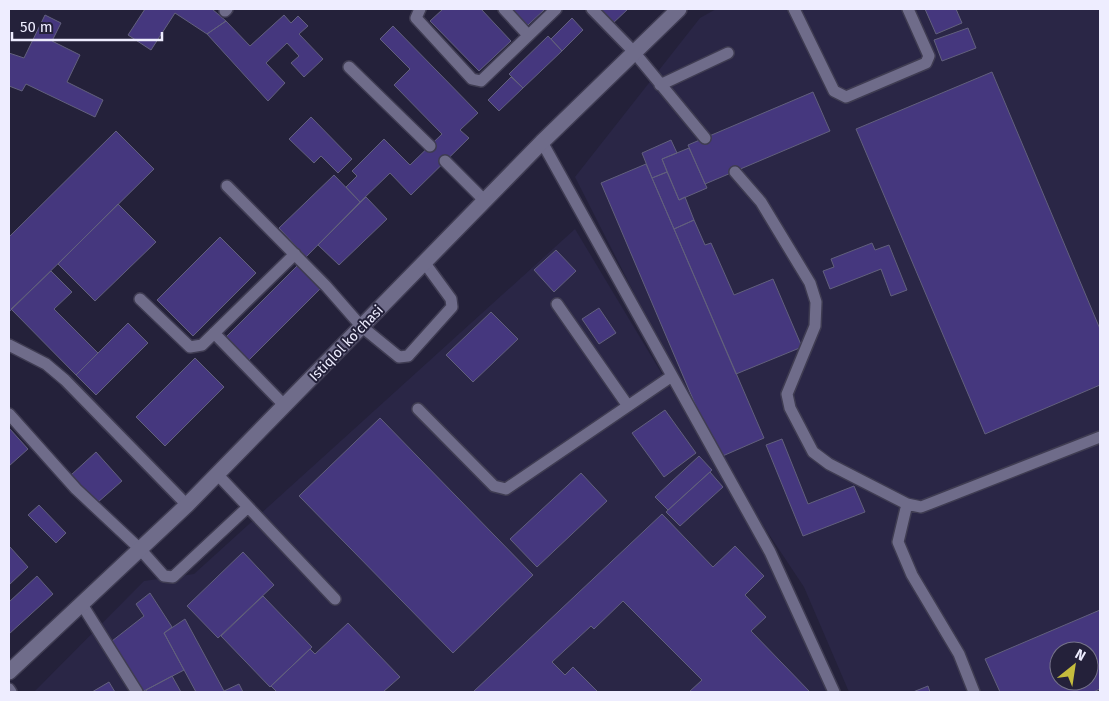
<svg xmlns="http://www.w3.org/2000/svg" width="1109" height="701" viewBox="0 0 1109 701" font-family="'Fira Sans',sans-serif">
<rect width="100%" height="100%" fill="#24213a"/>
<path fill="#2a2646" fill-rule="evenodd" d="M716,9H1100V692H849L804,587L718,458L575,177L700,18ZM1059,651H1089V681H1059Z
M575,229L743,509L828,692H34L144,581L194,574Z"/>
<path fill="#45377e" stroke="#62607d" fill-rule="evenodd" d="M145,9H212L226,21L207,34L175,13L151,50L128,35Z
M443,9H481L511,41L479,71L430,21Z
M512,9H545L528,25Z
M596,9H628L611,25Z
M925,9H956L962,23L936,34Z
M45,15L61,23L52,41L80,55L67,82L103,100L95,117L26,84L22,91L9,86V53L24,58Z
M284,15L291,23L298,16L308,26L299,34L323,59L304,77L291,63L299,56L287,43L266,63L285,83L268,101L207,34L226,21L250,46Z
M572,18L583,30L562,51L551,39Z
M393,26L478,113L460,130L469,138L411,195L390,173L360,202L346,187L357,176L352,171L384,139L410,165L442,134L394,85L410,69L380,39Z
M968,28L976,48L942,61L934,40Z
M548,36L562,51L523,88L509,74Z
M992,72L1100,329V385L985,434L856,129Z
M511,77L523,88L499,111L488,100Z
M813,92L830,131L705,184L688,145Z
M311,117L352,159L338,173L321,156L314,163L289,139Z
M116,131L154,169L9,312V237Z
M671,140L677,153L662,159L667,172L652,178L642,153Z
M689,148L707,188L679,200L662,159Z
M646,164L764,438L718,458L601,183Z
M667,172L679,200L685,197L694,220L674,229L652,178Z
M334,175L360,202L306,257L279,228Z
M366,197L387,219L339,265L318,245Z
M118,204L156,242L95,301L58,264Z
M694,220L705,245L711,243L734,295L773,279L802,347L736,374L674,229Z
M220,237L256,273L193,336L157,300Z
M872,243L875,250L889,245L907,290L891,296L881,269L830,289L823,271L834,267L831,259Z
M556,250L576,271L554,292L534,270Z
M299,264L322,287L246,363L223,340Z
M51,271L72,292L54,309L98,353L76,375L11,309Z
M599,308L616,333L599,344L582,319Z
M491,312L518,339L473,382L446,355Z
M128,323L148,343L96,395L76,375Z
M195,358L224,387L165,446L136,417Z
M665,410L696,453L664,477L632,433Z
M380,418L533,575L453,653L299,496Z
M9,428L28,449L9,466Z
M782,439L808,504L854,486L865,512L803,536L766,445Z
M96,452L122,481L97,503L71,475Z
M699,456L712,470L668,510L655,497Z
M710,472L723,487L680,526L666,512Z
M581,473L607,501L537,567L510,539Z
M39,505L66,533L56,543L28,515Z
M662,514L713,567L735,546L764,576L745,595L766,617L751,631L810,692H689L702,680L623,601L594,629L591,626L552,662L565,675L573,667L598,692H473Z
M10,547L28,567L9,585V548Z
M243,552L274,585L218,638L187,606Z
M37,576L53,594L9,634V602Z
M150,593L172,627L164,633L184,670L142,692L112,641L144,616L136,604Z
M263,596L312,647L270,687L221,636Z
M1100,610V689L1093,692H1000L985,659ZM1059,651H1089V681H1059Z
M185,619L224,691L239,684L243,692H196L164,633Z
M348,623L400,677L383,692H277L271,686L310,649L315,654Z
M172,676L181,692H147L146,690Z
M109,682L115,692H92Z
M928,686L930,692H913Z"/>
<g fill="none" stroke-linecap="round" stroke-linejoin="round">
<defs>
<path id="lane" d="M420,9L416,18L472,79L481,81L556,9
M504,9L528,35
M592,9L634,52L705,138
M794,9L834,91L846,97L926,63L929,56L908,9
M225,11L227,9
M349,67L430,146
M660,85L728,53
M542,142L770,552L834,692
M445,161L485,201
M735,172L761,202L810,283L816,302L815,326L787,394L790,408L813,452L829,464L907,504L921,507L1100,437
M227,186L326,286L361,326L399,357L408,356L452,307L451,299L424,262
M140,299L190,347L202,345L295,254
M557,304L628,406
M214,333L284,405
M9,345L46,364L65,380L187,505
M418,409L494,486L506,489L672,376
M9,414L76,489L140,549L164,576L173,577L248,507
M217,474L335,599
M907,504L898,542L912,575L959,654L974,692
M81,603L137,692
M9,689L11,692"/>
<path id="secondary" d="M9,672L187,505L542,142L679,9"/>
</defs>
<use href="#lane" stroke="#3f3c52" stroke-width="14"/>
<use href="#secondary" stroke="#3f3c52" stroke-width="18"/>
<use href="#lane" stroke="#6f6c8a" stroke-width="11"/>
<use href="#secondary" stroke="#6f6c8a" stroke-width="15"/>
</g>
<g text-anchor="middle" stroke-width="4" stroke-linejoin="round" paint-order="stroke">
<g font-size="14" fill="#eeedff" stroke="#24213a">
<text transform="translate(346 343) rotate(-46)" y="5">Istiqlol ko'chasi</text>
</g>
</g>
<rect width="1109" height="701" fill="none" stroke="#eeedff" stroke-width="20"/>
<g transform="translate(1074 666) rotate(30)"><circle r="24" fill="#24213a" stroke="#757389"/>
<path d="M0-4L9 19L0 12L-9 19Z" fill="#c5bc3d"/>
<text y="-8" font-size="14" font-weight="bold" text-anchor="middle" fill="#eeedff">N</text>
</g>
<path d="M12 32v8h150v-8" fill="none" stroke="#eeedff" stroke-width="2.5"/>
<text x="20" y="32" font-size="15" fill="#eeedff" stroke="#24213a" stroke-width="4" paint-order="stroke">50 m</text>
</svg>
